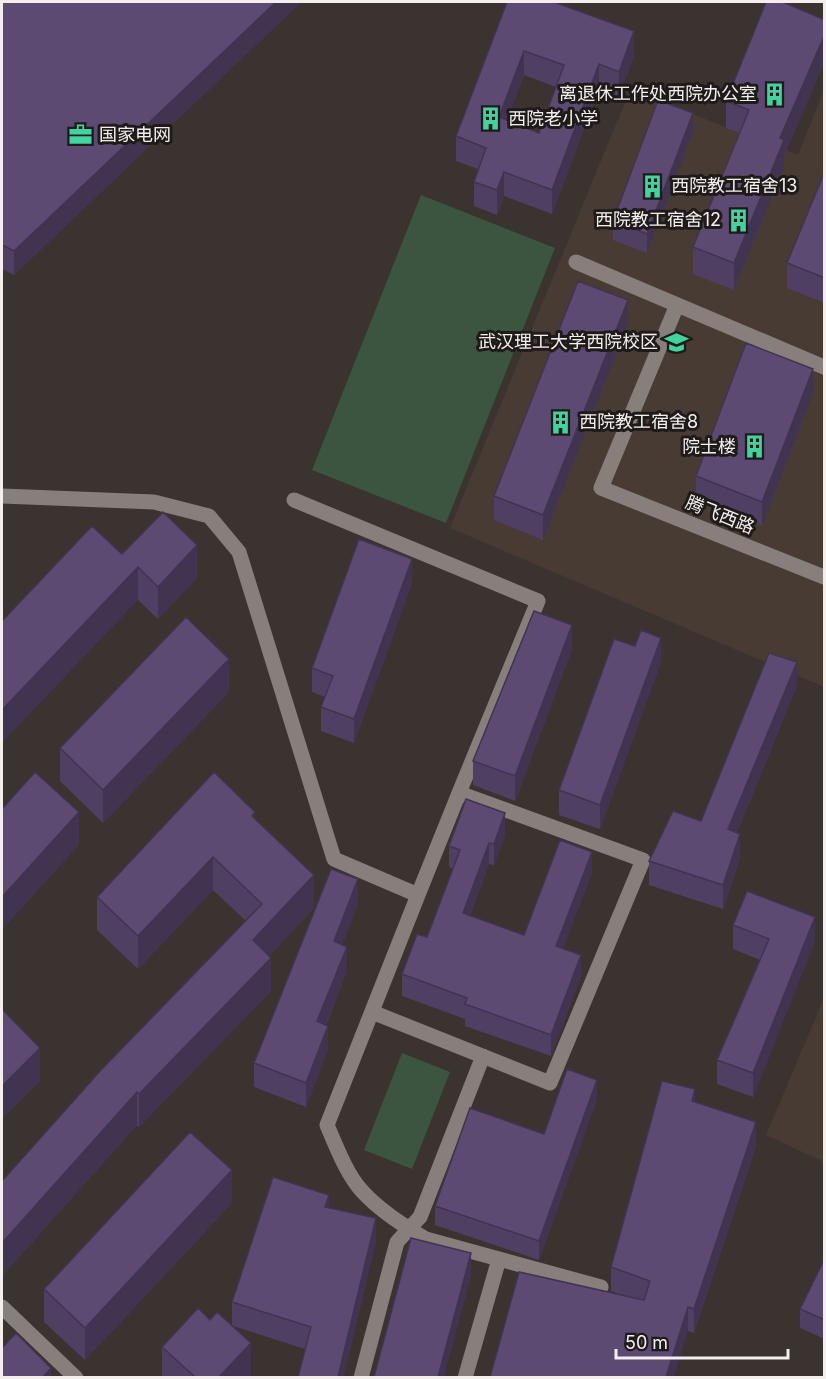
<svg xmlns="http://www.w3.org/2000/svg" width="826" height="1379" viewBox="0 0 826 1379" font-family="Inter,'Noto Sans SC',sans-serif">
<rect width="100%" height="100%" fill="#3a332f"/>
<path fill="#483b34" d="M630,90L798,155L824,90V687L450,528Z
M824,998V1162L766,1135Z"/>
<path fill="#3b5540" d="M421,195L555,248L446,523L312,470Z
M402,1053L450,1072L412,1169L364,1150Z"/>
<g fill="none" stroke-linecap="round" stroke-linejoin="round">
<path stroke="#877f7b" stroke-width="15" d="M576,262L824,367
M677,305L601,488L824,577
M2,496L154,502L209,516L239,552L334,859L418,895L459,793L643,860L550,1083L372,1012
M294,500L538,601L459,793
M418,895L327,1125C336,1146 347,1175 362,1191C377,1208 406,1228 426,1239L601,1287
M2,1307L76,1378
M361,1378L397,1242L420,1217L483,1056
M465,1378L499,1259"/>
</g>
<path fill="#4f4063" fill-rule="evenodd" d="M2,2H301L14,275L2,269Z
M507,2L634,56L619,96L599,89L552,214L504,196L497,215L474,206V182L478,169L456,161V136ZM524,75L556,87L539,133L507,120Z
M825,20V60L784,156V167L734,290L693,274V247L740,133L726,128V101Z
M693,132L647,253L613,240V221Z
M825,171V303L787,288V263Z
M628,324L543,540L494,520V496Z
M813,393L762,526L696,501V476Z
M122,554L197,578L158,619L138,600Z
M412,583L354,743L321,731V707L325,697L312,692V668Z
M572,649L515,801L473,785V761Z
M661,662L600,829L559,815V790Z
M797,686L737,832L740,858L723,909L649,885V861L701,821Z
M229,692L103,823L60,781V748Z
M255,818L314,908L269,956L271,991L139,1127L137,1125L2,1276L246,921L213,890L138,969L97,930V897Z
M505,835L494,865L489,864L470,916L524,935L592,873L563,948L581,976L551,1056L465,1026V1019L402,996V974L427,937L453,869L449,867V846Z
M358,904L342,945L347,971L326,1025L328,1050L306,1107L254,1087V1063Z
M733,925L815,941L753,1097L717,1084V1060L760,960L733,949Z
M597,1099L539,1260L435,1225V1206Z
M695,1102L756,1146L694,1333L688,1331L619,1294L611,1291V1267Z
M232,1203L85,1360L44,1322V1289Z
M329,1207L376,1243L305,1349L233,1326L251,1376L250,1377H162V1347L232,1326V1302Z
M825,1258V1339L800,1328V1309Z"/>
<path fill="#403450" d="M276,2H301L14,275V251Z
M634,31V56L619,96V72Z
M825,34V60L784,156V167L734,290V263L780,138Z
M524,51V75L499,142V117Z
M599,64V89L552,214V190Z
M693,113V132L647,253V234Z
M504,172V196L497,215V190Z
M628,300V324L543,540V515Z
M813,369V393L762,526V502Z
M197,545V578L158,619V587Z
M412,559V583L354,743V719Z
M138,567V600L2,743V710Z
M572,625V649L515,801V776Z
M661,638V662L600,829V805Z
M229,659V692L103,823V790Z
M797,662V686L728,853V829Z
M79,812V845L2,930V897Z
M505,813V835L494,865V844Z
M740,834V858L723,909V885Z
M489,843V864L463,934V913Z
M592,852V873L556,967V946Z
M213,857V890L138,969V936Z
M314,875V908L253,973V940Z
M358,879V904L334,966V941Z
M815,917V941L753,1097V1073Z
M347,947V971L317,1046V1021Z
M581,955V976L551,1056V1035Z
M271,958V991L139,1127V1094Z
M328,1026V1050L306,1107V1083Z
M40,1048V1081L2,1119V1086Z
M597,1080V1099L539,1260V1241Z
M695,1089V1113L692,1101Z
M137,1092V1125L2,1276V1243Z
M756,1122V1146L694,1333V1309Z
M232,1170V1203L85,1360V1328Z
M329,1195V1219L325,1207Z
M376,1218V1243L344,1377H338Z
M471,1253V1277L444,1377H438Z
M688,1307V1331L674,1377H666Z
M251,1343V1376L250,1377H219Z
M51,1368V1377H43Z"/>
<path fill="#5c4a73" stroke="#403450" stroke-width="1.5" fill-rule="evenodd" d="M2,2H276L14,251L2,245Z
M507,2H554L634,31L619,72L599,64L552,190L504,172L497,190L474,182L486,148L456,136ZM524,51L564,65L539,133L499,117Z
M766,2H783L825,20V34L780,138L784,140L734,263L693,247L749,110L726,101Z
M658,100L693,113L647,234L613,221Z
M825,171V278L787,263Z
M578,281L628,300L543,515L494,496Z
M746,343L813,369L762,502L696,476Z
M163,512L197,545L158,587L138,567L2,710V621L92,526L122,554Z
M359,539L412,559L354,719L321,707L333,676L312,668Z
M534,611L572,625L515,776L473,761Z
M186,617L229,659L103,790L60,748Z
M641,630L661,638L600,805L559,790L614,639L635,646Z
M769,653L797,662L728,829L740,834L723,885L649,861L673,811L701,821Z
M35,772L79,812L2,897V809Z
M214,772L255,812L252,816L314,875L253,940L271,958L139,1094L137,1092L2,1243V1181L101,1070L262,904L213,857L138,936L97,897Z
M466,799L505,813L494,844L489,843L463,913L524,935L560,840L592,852L556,946L581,955L551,1035L465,1004L467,998L402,974L417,934L427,937L460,850L449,846Z
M331,869L358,879L334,941L347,947L317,1021L328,1026L306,1083L254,1063Z
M747,891L815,917L753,1073L717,1060L769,939L733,925Z
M2,1009L40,1048L2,1086Z
M567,1069L597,1080L539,1241L435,1206L470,1108L544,1134Z
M662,1081L695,1089L692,1101L756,1122L694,1309L688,1307L666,1377H490L519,1272L644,1300L650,1281L611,1267Z
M190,1132L232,1170L85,1328L44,1289Z
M273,1177L329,1195L325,1207L376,1218L338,1377H298L311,1327L232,1302Z
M411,1238L471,1253L438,1377H374Z
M825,1258V1320L800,1309Z
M198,1308L210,1320L217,1312L251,1343L219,1377H195L162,1347Z
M16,1333L51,1368L43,1377H2V1348Z"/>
<defs>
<symbol id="building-bare" viewBox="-9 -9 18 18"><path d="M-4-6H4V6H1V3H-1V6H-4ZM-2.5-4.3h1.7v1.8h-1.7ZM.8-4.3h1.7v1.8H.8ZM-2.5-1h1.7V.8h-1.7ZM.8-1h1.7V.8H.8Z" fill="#42d4a0" stroke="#1f1b1a" stroke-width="2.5" paint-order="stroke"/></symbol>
<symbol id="office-bare" viewBox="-9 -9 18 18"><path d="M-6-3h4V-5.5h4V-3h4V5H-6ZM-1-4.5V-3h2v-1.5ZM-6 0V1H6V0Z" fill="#42d4a0" stroke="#1f1b1a" stroke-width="2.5" paint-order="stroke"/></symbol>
<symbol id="university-bare" viewBox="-9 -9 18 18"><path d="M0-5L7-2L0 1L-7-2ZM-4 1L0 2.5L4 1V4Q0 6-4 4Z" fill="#42d4a0" stroke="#1f1b1a" stroke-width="2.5" paint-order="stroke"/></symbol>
</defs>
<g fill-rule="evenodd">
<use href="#building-bare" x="758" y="78" width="33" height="33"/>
<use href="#building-bare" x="474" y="102" width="33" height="33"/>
<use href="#office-bare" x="64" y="118" width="33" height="33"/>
<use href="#building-bare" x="636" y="170" width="33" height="33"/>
<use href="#building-bare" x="722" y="204" width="33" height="33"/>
<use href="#university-bare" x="660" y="326" width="33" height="33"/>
<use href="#building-bare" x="544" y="406" width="33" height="33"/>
<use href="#building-bare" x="738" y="430" width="33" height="33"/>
</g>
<g text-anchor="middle" stroke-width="6" stroke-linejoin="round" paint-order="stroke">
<g font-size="18" fill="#f4efed" stroke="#1f1b1a" text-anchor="end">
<text x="757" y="100">离退休工作处西院办公室</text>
<text x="508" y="125" text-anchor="start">西院老小学</text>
<text x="99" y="141" text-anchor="start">国家电网</text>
<text x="671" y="192" text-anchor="start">西院教工宿舍13</text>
<text x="721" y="226">西院教工宿舍12</text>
<text x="658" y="348">武汉理工大学西院校区</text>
<text x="579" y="428" text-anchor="start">西院教工宿舍8</text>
<text x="736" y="453">院士楼</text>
</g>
<g font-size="18" fill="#f4efed" stroke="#1f1b1a">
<text transform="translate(720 515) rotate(22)" y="6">腾飞西路</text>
</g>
</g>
<rect width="826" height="1379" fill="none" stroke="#f4efed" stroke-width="6"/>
<path d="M616 1349v9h172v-9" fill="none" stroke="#f4efed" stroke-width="3"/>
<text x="625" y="1349" font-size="18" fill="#f4efed" stroke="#1f1b1a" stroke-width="4.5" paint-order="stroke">50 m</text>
</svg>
